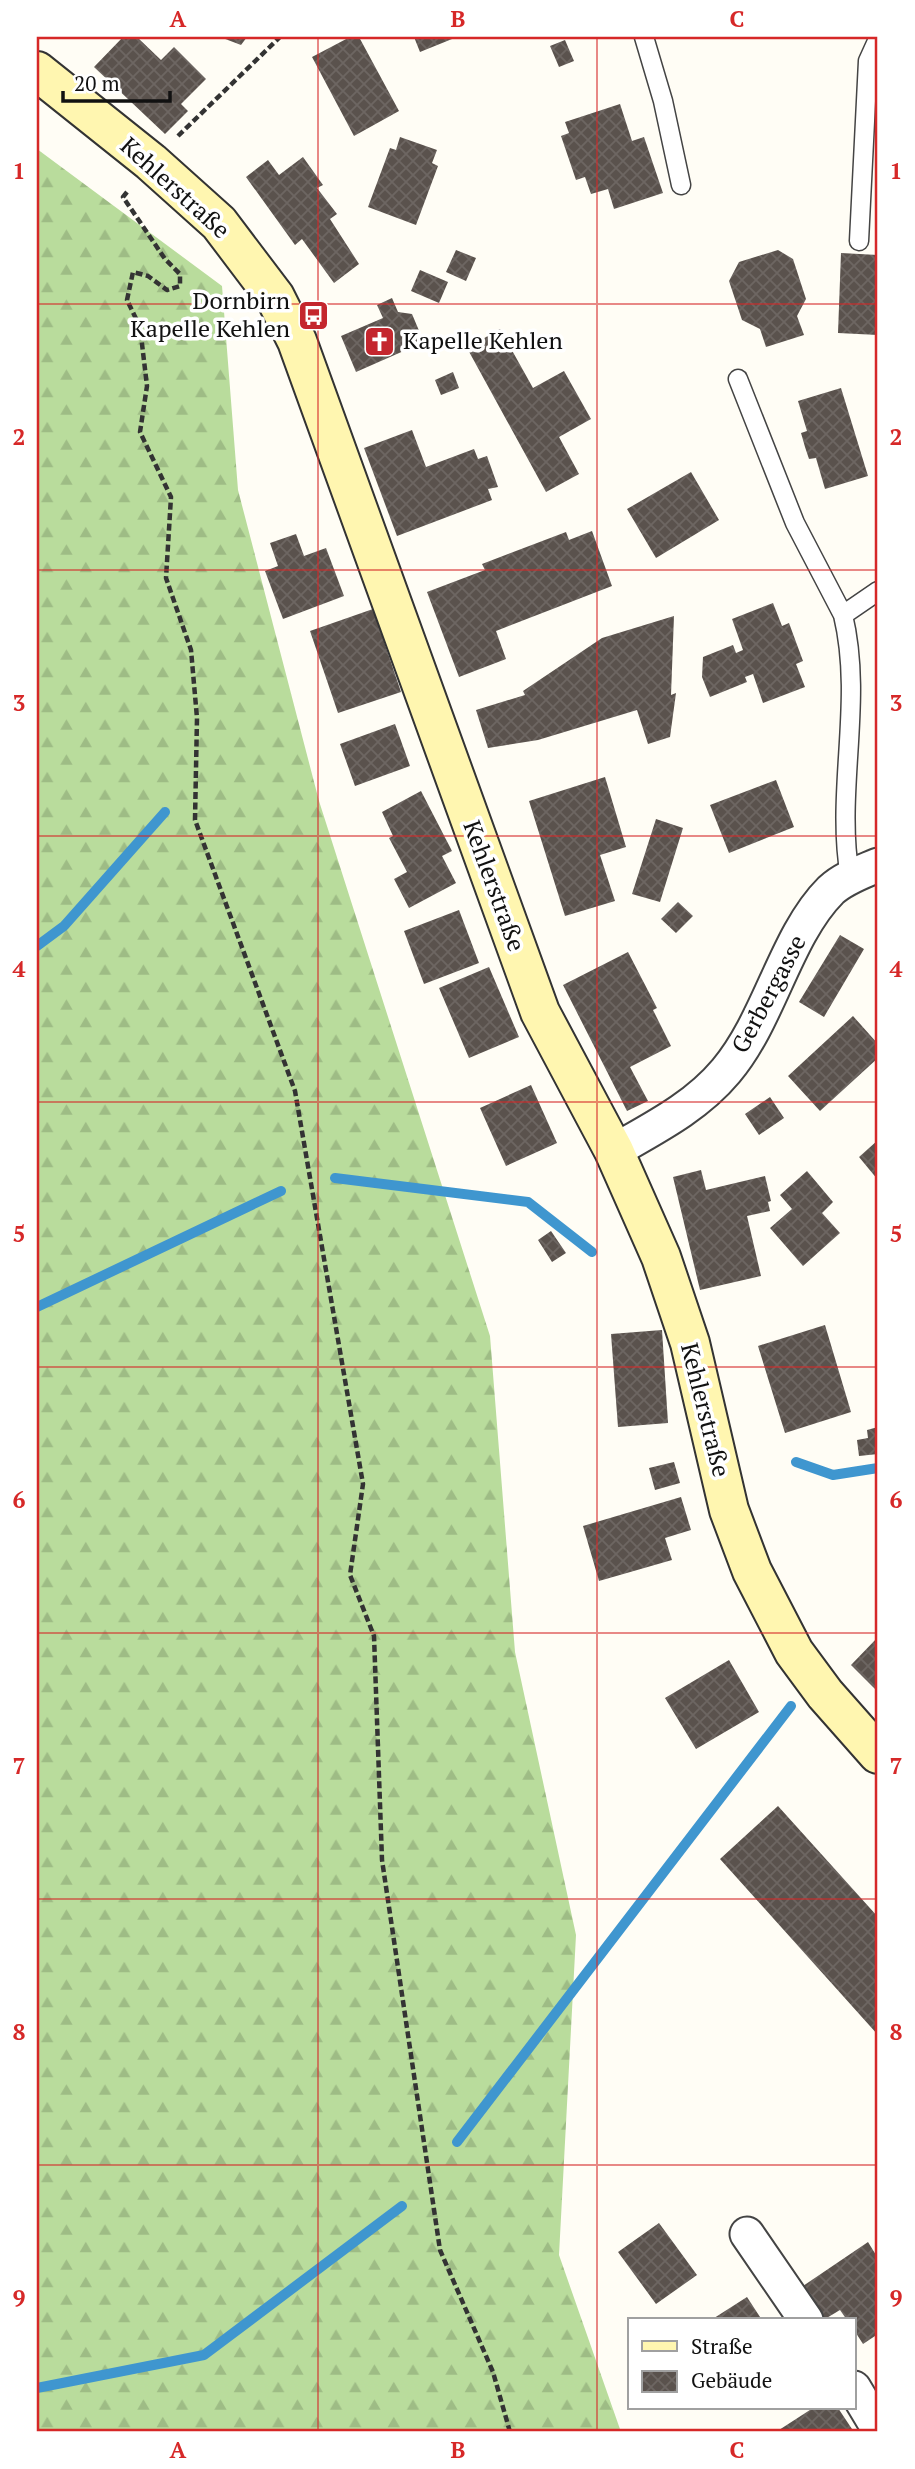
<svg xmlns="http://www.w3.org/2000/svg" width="915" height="2469" viewBox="0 0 915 2469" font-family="'PT Serif',serif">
<defs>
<pattern id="forest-firs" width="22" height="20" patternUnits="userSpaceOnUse" patternTransform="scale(1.75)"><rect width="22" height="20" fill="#b9dc9c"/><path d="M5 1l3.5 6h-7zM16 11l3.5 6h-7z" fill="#9ebc85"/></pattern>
<pattern id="building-cross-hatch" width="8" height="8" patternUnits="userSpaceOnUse" patternTransform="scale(1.75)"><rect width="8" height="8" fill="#5a524d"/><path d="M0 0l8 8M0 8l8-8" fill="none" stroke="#6d6662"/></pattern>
</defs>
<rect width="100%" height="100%" fill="#fffdf5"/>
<path fill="url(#forest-firs)" d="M37,149L222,286L238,490L319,801L490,1336L515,1652L576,1935L559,2255L621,2432H37Z"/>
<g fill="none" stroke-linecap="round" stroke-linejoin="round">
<path stroke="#3f96cf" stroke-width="10" d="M37,946L64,926L165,812
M335,1178L528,1202L592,1252
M37,1307L281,1191
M796,1462L833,1475L878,1468
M457,2142L791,1706
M37,2388L204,2355L402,2206"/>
</g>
<path fill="url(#building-cross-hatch)" d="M123,37H137L161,60L174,47L206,79L181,104L188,111L165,134L94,67Z
M220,37H247L241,45Z
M350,37H359L399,111L354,136L312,57Z
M414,37H457L420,52Z
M565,40L574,61L559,67L550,46Z
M620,104L632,141L644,137L663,193L614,209L608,189L591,194L585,177L576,180L561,136L569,133L565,122Z
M400,137L437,150L432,163L438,166L416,225L368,207L390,148L396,150Z
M303,157L323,185L317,188L337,214L330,219L359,264L334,283L302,239L295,245L246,177L268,160L279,175Z
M456,250L476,258L466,281L446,272Z
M778,250L793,259L806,299L797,316L804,335L766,347L760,329L742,320L729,281L739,262Z
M841,253L878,255V335L838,333Z
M420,270L448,282L439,303L411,291Z
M392,298L398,312L412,314L420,333L415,346L356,372L341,336L383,318L377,305Z
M500,329L533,388L564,371L591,419L559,437L579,474L546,492L467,348Z
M453,372L459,388L441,395L435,380Z
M841,388L868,476L825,489L816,458L809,459L805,447L801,433L807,431L798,401Z
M412,430L426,467L474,449L478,459L487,456L498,487L488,489L492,500L397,536L364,448Z
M691,472L719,520L656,558L627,509Z
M592,531L612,586L496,631L506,659L459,677L427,592L485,570L482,564L566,532L569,540Z
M296,534L304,556L326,548L344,596L283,619L265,571L278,566L270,543Z
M773,603L782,626L789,623L803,661L796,664L805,687L763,703L753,674L745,677L747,682L710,697L702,677L703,657L733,645L736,653L743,650L732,619Z
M373,609L401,692L338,713L310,631Z
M674,616L671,695L676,693L670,737L648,744L637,710L538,740L488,748L476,710L525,695L523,691L602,638Z
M395,724L410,766L355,786L340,744Z
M605,777L626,847L600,855L615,901L565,916L529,801Z
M776,780L794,827L729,853L710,805Z
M421,791L452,851L442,856L456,883L409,908L394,879L407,872L389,838L393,836L382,812Z
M656,819L683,828L660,902L632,894Z
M678,902L693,916L676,933L661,919Z
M459,910L479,963L424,984L404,931Z
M840,935L864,949L824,1017L799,1002Z
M628,952L657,1008L653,1010L671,1046L630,1067L648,1101L627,1111L563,985Z
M489,967L519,1037L469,1058L439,988Z
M853,1016L878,1044V1058L820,1111L788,1076Z
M531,1085L557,1143L506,1166L480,1108Z
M770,1097L784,1118L759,1135L745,1114Z
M878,1140V1180L859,1157Z
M701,1170L706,1190L765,1176L771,1201L768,1202L770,1211L747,1216L761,1276L700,1290L673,1177Z
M807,1171L833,1202L822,1213L840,1233L803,1266L770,1228L792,1209L780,1195Z
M551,1231L566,1253L552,1262L538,1240Z
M825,1325L851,1412L785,1433L758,1346Z
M662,1330L668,1423L618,1427L611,1334Z
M878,1427V1454L859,1456L857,1440L868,1438L867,1430Z
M674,1462L680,1483L655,1490L649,1468Z
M681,1497L691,1530L665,1538L672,1560L599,1581L583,1526Z
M878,1637V1692L851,1665Z
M729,1660L759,1712L696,1749L665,1698Z
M778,1806L878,1917V2035L720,1859Z
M659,2223L697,2275L656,2304L618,2252Z
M868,2242L876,2255L878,2253V2334L863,2344L854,2330V2320H847L840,2310L825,2319L803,2286Z
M747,2297L762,2320H711Z
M813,2408H838L854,2432H781L779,2430Z"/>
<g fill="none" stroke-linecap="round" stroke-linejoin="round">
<defs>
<path id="lane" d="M644,37L663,101L681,185
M859,241L868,61L878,39
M738,379L795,523L843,615
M850,877C835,790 864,702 843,615L878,591"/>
<path id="street" d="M614,1151C654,1128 696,1107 726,1071C770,1019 785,936 831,890C844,878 862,872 878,865
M747,2234L806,2320
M854,2388L878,2428"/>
<path id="secondary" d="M37,71L151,162L219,223L275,297L297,341L540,1012L614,1151L661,1257L690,1343L729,1510L752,1571L794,1652L825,1694L878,1754"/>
</defs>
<use href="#lane" stroke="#444" stroke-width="21"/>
<use href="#street" stroke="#444" stroke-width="37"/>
<use href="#secondary" stroke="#333" stroke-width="42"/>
<path stroke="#333" stroke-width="4.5" stroke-dasharray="7 3.5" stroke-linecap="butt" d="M178,136L280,37
M127,192L123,197L165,259L180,274V286L167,290L148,276L133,272L127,300L140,327L147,386L140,432L171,497L166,578L191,650L197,718L195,820L295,1091L363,1484L350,1575L374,1636L382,1860L440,2250L493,2372L510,2432"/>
<use href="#lane" stroke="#fff" stroke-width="18"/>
<use href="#street" stroke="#fff" stroke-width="33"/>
<use href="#secondary" stroke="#fff6b0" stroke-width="38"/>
</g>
<path fill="none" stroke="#d62828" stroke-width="2" stroke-opacity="0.55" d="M318,37V2432M597,37V2432M37,304H878M37,570H878M37,836H878M37,1102H878M37,1367H878M37,1633H878M37,1899H878M37,2165H878"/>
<defs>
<symbol id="bus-square" viewBox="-11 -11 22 22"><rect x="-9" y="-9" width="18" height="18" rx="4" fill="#c4262e" stroke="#fff"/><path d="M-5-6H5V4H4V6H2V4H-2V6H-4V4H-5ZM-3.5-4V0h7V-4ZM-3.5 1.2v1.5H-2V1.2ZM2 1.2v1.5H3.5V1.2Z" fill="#fff"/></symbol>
<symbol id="church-square" viewBox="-11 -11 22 22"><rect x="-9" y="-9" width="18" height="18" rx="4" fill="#c4262e" stroke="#fff"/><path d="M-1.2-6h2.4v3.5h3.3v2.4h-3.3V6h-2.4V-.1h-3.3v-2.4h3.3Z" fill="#fff"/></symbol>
</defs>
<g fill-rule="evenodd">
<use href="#bus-square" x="296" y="298" width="35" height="35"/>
<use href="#church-square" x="362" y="324" width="35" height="35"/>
</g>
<g text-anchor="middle" stroke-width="7" stroke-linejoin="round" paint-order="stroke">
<g font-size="24" fill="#111" stroke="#fff">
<text transform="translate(175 188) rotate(42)" y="8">Kehlerstraße</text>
<text transform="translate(494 886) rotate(70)" y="8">Kehlerstraße</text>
<text transform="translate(769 994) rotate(-62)" y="8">Gerbergasse</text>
<text transform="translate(705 1410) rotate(76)" y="8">Kehlerstraße</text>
</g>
<g font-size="24" fill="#111" stroke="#fff" text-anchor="end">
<text x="290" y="309">Dornbirn<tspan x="290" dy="28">Kapelle Kehlen</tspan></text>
<text x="403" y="349" text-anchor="start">Kapelle Kehlen</text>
</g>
</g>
<rect width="915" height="2469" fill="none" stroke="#ffffff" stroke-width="77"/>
<rect x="628" y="2318" width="228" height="91" fill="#ffffff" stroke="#a0a0a0" stroke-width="2"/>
<rect x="642" y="2341" width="35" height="10" fill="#fff6b0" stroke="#a0a0a0" stroke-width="2"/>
<text x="691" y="2354" font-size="21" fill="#111111">Straße</text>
<rect x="642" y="2371" width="35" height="21" fill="url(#building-cross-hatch)" stroke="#a0a0a0" stroke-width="2"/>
<text x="691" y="2388" font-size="21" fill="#111111">Gebäude</text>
<path d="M63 91v10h107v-10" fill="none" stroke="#111111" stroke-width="3.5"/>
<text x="74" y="91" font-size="21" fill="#111111" stroke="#ffffff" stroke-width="5" paint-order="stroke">20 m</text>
<rect x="38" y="38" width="838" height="2392" fill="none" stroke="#d62828" stroke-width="2.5"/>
<g font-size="23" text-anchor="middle" font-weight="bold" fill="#d62828">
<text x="178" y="27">A</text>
<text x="458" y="27">B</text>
<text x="737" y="27">C</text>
<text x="19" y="179">1</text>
<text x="896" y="179">1</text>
<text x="19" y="445">2</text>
<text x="896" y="445">2</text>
<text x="19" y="711">3</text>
<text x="896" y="711">3</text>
<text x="19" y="977">4</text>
<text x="896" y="977">4</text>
<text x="19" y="1242">5</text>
<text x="896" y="1242">5</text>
<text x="19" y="1508">6</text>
<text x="896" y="1508">6</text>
<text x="19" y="1774">7</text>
<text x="896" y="1774">7</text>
<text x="19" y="2040">8</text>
<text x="896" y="2040">8</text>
<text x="19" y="2306">9</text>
<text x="896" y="2306">9</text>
<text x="178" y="2458">A</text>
<text x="458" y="2458">B</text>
<text x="737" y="2458">C</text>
</g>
</svg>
